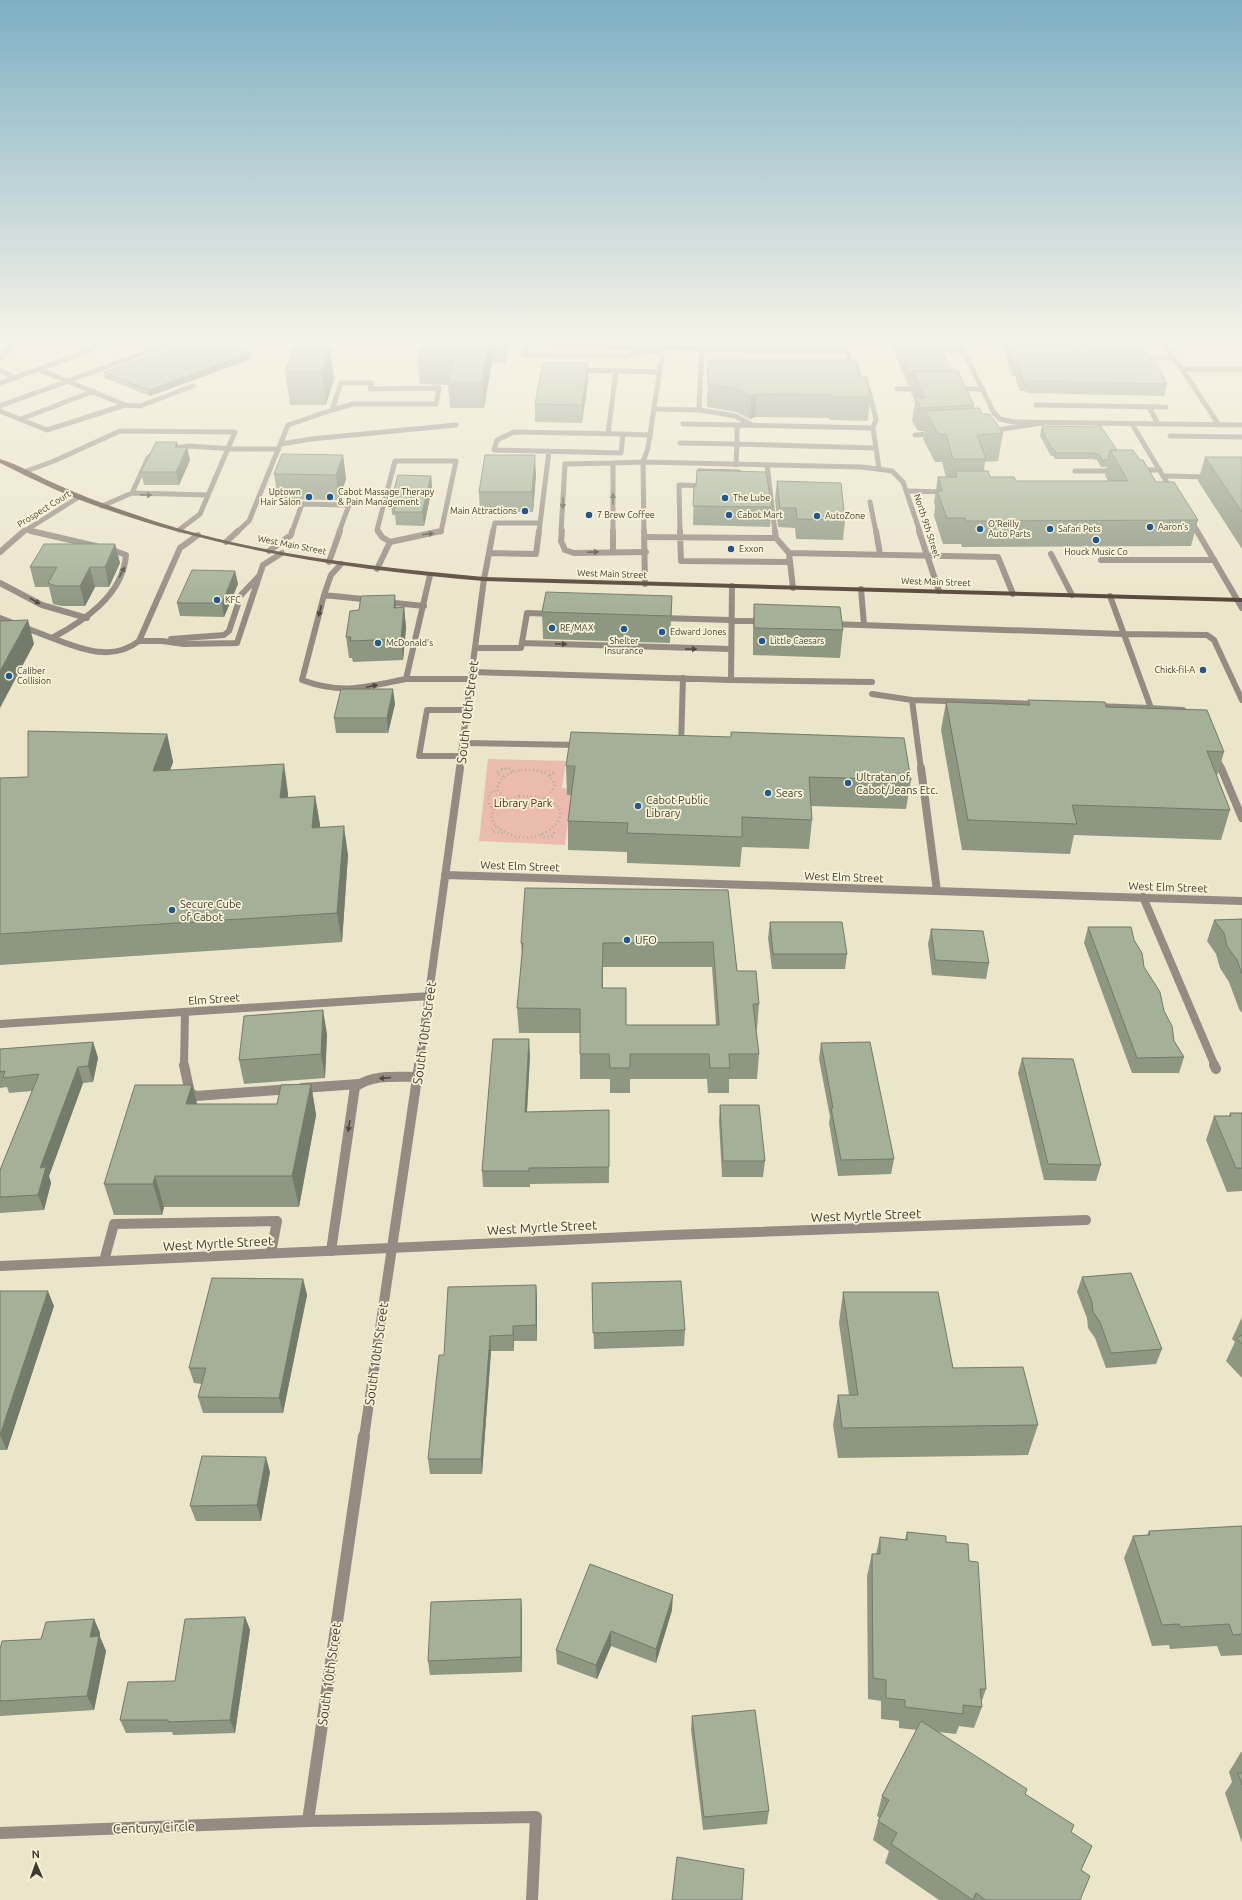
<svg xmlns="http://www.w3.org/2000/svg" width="1242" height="1900" viewBox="0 0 1242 1900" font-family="Ubuntu,sans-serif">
<rect width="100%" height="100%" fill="#ebe5ca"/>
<path fill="#eabbae" d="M488,759L566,761L562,788L568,789L572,795L565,845L479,841Z"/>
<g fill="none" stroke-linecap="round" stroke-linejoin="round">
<path stroke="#b3af99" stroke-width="2" stroke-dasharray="1 2.5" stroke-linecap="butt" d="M502,769H510"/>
<path stroke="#b3af99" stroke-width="2.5" stroke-dasharray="1 3" stroke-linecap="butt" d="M509,768L513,772
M521,770C535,769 549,771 555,785C545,808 510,810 497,789C500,776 509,773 521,770Z
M541,772L551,771L553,773L549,776
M503,777L497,773L502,769L508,768
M519,796C601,796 542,860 500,829C478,812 505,801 519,796Z
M495,809L489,805L488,799L490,793L498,790
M496,827L492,830L493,832L504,833
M541,834L544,837H551L554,833L552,830"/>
<path stroke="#948b83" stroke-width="5" d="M663,348L702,349
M931,351L963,350
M662,352L646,351L625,356L525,355L527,345L663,348
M1142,358H1174
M0,359L12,345V342
M38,369L125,405
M1182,369H1242
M0,370L15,378
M578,370L660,372
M341,383H372L370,389L439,388L436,404H353L332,410Z
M868,388L876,419L873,428
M897,389H921
M957,389H982
M1036,405L1166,407
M0,406L174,342
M1149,407L1158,424
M654,409L699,410L702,349L848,352L850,366L853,370
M699,410L735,416L754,426
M0,411L47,430L125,405L140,406L193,386
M21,419L94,391
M683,424L737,425
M737,425L873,428L876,448L737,444Z
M990,431L1042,423
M514,432L623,434L621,453L494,450L497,440Z
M608,434L616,371
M623,434L650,435
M915,435L933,434
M1170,436L1242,437
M680,443L737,444
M281,444L311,439L456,425
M876,448L879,469
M613,463L643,462
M736,465L737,444
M767,465L775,532
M1139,470H1160
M1075,471H1115
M24,472L54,461L120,431L235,432L200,514L179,530
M1164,476L1209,477
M907,491L946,492
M208,495L132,493L148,458L157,451L188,446L235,449H279
M870,502L876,532
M102,506L132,493
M26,530L35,532
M237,532L249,521L288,425L332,410
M292,532L302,504L349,505L339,532
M378,532L377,530L395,461H456L441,532
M493,532L495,523H540
M539,532L549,451
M561,532L565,464L613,463V532
M680,532L679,485L707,486"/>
<path stroke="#948b83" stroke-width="6" d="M31,531L96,546
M378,531L382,537L390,542L441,531
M562,531L561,541L565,550L574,553L646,552
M613,531V552
M680,531L681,561L790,562
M775,531L776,538L789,553L793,588
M876,531L880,554
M198,535L180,548L139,641H162L184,644L237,643L263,565L282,553
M645,537L776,538
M226,542L238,531
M269,551L291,535L292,531
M489,553L493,531
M789,553L998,557L1013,594
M1051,554L1072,595
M1101,560H1214
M329,562L340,531
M341,564L331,575L324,595L302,680C342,695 366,687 406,679L430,575
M377,569L390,542
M484,579L489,553L536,554L539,531
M0,583L42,605L87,618
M732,586L731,680L872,682
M861,589L864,625
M241,595L258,577
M324,595L372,600
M1110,596L1151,708
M385,602L424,606
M0,618L52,638C84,621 123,595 126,555L107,548
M661,618L764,621
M831,624L1122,634L1207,635L1214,640L1242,700
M52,638C81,649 112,662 139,641
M171,639L224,635L229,631L238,604
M522,643L731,649
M476,648H521L527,613L554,614
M473,672L731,680
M406,679H472
M872,694L912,700L1038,704
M912,700L921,769
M1096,706L1151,708
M1149,708L1183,710
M464,743L579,745
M681,745L683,678
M462,756H419L427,710H468
M1216,756L1222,769"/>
<path stroke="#948b83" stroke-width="8" d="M921,768L937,891
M1221,768L1242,818
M1143,897L1215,1066
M184,1066L185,1012"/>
<path stroke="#948b83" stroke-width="10" d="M184,1065L190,1093L196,1096L290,1089
M1214,1065L1216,1069
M302,1088L359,1084
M331,1251L355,1087C373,1074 396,1077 417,1077
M104,1261L114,1224L277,1221L271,1253"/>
<path stroke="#948b83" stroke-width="5" d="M959,342L994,413L1000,419L1014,422L1242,425
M1161,342L1182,369L1219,425
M0,383L70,358L106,342
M1132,424L1172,491
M643,462L862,467L892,471L903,482L920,532
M1190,519L1198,532
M23,532L79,497
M644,532L643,462L648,448L664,342"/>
<path stroke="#948b83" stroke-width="6" d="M644,531L645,584
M919,531L939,591
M1197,531L1242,608
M0,552L24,531
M459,769L484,579"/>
<path stroke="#948b83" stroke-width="8" d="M445,875L1242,901
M0,1024L430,996
M419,1066L460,768"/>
<path stroke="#948b83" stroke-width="10" d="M0,1266L671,1235L1086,1220
M364,1437L419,1065"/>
<path stroke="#948b83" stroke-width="12" d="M308,1821L364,1436
M0,1833L308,1821L536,1817L532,1900"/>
<path fill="#534435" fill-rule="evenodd" d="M0,459C20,465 39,477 58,485C89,499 121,510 154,521C260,555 373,567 484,577L1242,598V602L484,581C355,570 228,552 105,509C69,497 34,480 0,463Z"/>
</g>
<path fill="#8d9782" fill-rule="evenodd" d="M424,342H510L505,363L492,362L484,408H450L448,385L420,384L418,359Z
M891,342H934V343L974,405V408L1003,433L998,461L985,462L984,471L990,477L1016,481H1108L1105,475L1107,467H1101L1097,460L1092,459H1055L1053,456H1051L1040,436L1042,426L1117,450L1140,460L1156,482L1198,520L1191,546L962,547L961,544H943L934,516L935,506L934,502L938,477H946L942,462H935L923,439L924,431H918L912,421L915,402L911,393L912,385H908L896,356L897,349L894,351Z
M994,342H1139L1138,350L1147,356L1167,384L1164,396L1026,393L1025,391H1020L1015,376H1012L1002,344L994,343Z
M297,344L334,379L326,405H290L285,372Z
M251,359L150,396L105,378L104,372Z
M708,360L861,377L870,397L868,421L830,420L829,418L755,417L750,419L736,412L707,407Z
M588,363V381L582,423L535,422V404Z
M177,442L178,447H187L190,460L179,485H144L141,472Z
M343,455L346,479L339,500L278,499L274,474Z
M1205,457H1242V549L1198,481Z
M740,471L772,507L770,527L693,525L694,486H696Z
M536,474L533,512H480L479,492Z
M431,476L432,488L424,526L396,525L395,515H392L391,501Z
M777,481L845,520L843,540L796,539L795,528L778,527L775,500Z
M115,544L120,563L109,587H95L85,606H62L53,604L49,587H35L30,567Z
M235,571L238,584L224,617L180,616L177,603Z
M672,596L670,643L543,639L542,612Z
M754,604L843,630L840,658L753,655V632Z
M404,607L406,628L403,660L353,662L352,658H349L346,637L359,610Z
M1028,700L1106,707L1224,752L1217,776L1230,810L1221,840L1074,835L1070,854L962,850L941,730L946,702L1027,705Z
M395,704L388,733H336L334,718Z
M167,734L173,762L170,770L288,793V798L315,796L320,825L319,827L348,855L342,942L0,965V778L28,777Z
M566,766L911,780L906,809L811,806L812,820L809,849L742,847L740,867L627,863V852L568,850V821L571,795H567Z
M728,890L737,971L759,1004L757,1029H756L759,1054L757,1079H729V1093H708L707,1079H630V1093H610V1079H580V1033H519L517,1008L522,955L521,943ZM603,967H712L716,1025H626L603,988Z
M1242,919V1013L1239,1009L1229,982L1220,968L1216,954L1207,941L1214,920Z
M770,922L847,954L845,969H772L768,938Z
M1088,927L1134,940L1144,967L1164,1011L1174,1041L1184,1057L1179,1073H1132L1084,943Z
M931,929L989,963L986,979L932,975L928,944Z
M327,1034L325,1078L244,1084L239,1060Z
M93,1042L98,1058L93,1082L83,1083L49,1176L51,1183L44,1210L0,1213V1170L32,1091L9,1093L7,1087L0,1088V1049Z
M821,1043L894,1159L891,1174L838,1176L829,1123L830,1117L819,1059Z
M530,1055L527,1112L609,1110V1183L530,1184V1187H483L482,1171Z
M1022,1058L1101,1165L1096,1181L1044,1180L1018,1073Z
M311,1084L316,1115L299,1207H164L162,1215H114L104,1184L192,1085L197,1104H277Z
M720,1105L765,1161L763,1177H722L719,1121Z
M1230,1113H1242V1191L1227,1192L1206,1140L1214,1116H1229Z
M1082,1277L1162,1349L1156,1364L1106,1368L1095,1338L1088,1328L1087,1318L1077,1292Z
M303,1279L307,1295L283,1413H203L198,1397L202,1384L194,1383L189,1368Z
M592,1283L685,1330L684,1346L594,1349Z
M536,1285L537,1300V1341H514V1351H491L482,1474H430L428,1459L444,1355Z
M0,1291L54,1306L7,1450H0Z
M843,1292L1038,1425L1028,1455L838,1458L833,1425L838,1395H849L839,1323Z
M1242,1317V1378L1226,1361L1235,1342L1232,1339Z
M270,1472L261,1521H196L190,1506Z
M1242,1526V1655L1221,1656L1217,1646L1170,1649L1169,1645L1152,1646L1124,1558L1133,1536L1147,1535L1149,1531Z
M907,1532L946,1542L969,1561L986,1689L981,1703L982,1707L974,1728L959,1726L956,1734L938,1732L1025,1794L1071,1832L1081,1870L1080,1900H939L885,1863L889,1851L873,1840L878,1821L880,1818L877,1816L882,1796L917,1730L899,1728V1721L881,1719V1701L868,1699L867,1576L872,1554H876L880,1537L905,1540Z
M521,1599L522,1613V1672L430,1675L428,1661Z
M672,1610L656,1663L611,1646L597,1679L557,1664L556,1650Z
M245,1617L250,1630L235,1733L173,1735L172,1732L126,1733L120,1720L175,1681Z
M94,1619L100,1633V1637L106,1651L94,1710L0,1716V1649L41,1639Z
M692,1716L769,1811L767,1824L703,1830L691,1730Z
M1241,1752H1242V1843L1225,1793L1232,1782L1229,1772Z"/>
<path fill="#737b6a" d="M489,342H491L492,362L484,408L482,382Z
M504,342H510L505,363Z
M895,342H899L898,345V344L897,349L894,351Z
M1008,342H1012L1010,351Z
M330,347L334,379L326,405L322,372Z
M250,353L251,359L150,396L149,390Z
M588,363V381L582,423V405Z
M757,394L755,417L750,419L751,396Z
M177,442L180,454L175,447Z
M187,447L190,460L179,485L176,472Z
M343,455L346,479L339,500L336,475Z
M535,455L536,474L533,512L532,492Z
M431,476L432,488L424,526L422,512Z
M115,544L120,563L109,587L105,567Z
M90,567L95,587L85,606L80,586Z
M235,571L238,584L224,617L222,603Z
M395,595L397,616L394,608Z
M404,607L406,628L403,660L401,639Z
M28,620L34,644L0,708V671Z
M393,689L395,704L388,733L387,718Z
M167,734L173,762L160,799L153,771Z
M284,764L288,793L285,827L280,798Z
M315,796L320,825L317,857L312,828Z
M344,826L348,855L342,942L337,913Z
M603,943V967L602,1013V988Z
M323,1010L327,1034L325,1078L321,1054Z
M529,1039L530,1055L526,1128L525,1112Z
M93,1042L98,1058L93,1082L88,1066Z
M78,1067L83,1083L49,1176L51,1183L44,1210L38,1195L40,1168Z
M311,1084L316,1115L299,1207L292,1176Z
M192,1085L200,1115L186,1104Z
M155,1176L164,1207L162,1215L153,1184Z
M303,1279L307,1295L283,1413L279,1398Z
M536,1285L537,1300V1341L536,1325Z
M48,1291L54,1306L7,1450L0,1435Z
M513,1326L514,1341V1351L513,1335Z
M490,1336L491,1351L482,1474L481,1459Z
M266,1457L270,1472L261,1521L257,1505Z
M673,1595L672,1610L656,1663V1649Z
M521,1599L522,1613V1672L521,1657Z
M245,1617L250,1630L235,1733L230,1720Z
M94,1619L100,1633V1637L106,1651L94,1710L87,1696L90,1637Z
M611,1631V1646L597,1679L596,1665Z"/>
<path fill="#a4b097" stroke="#737b6a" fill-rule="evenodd" d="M190,342H220L250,353L149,390L104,372Z
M424,342H489L482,382H448L453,360L418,359Z
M1007,342H1008L1009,346L1012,347L1143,350L1147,356L1153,358L1167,384L1028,381L1027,379H1022L1017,364H1014Z
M938,343L952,371H914V373H910L898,344Z
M297,344L304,347H330L322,372H285Z
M708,360H856L861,377H867L870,397H832V395L769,394H757L751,396L737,389L708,384Z
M543,363H588L582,405L535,404Z
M914,371H958L974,405L921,408L915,398H925Z
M979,408L982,414H990L1003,433L977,435L986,459H953L946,434H938L926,411Z
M1100,425L1117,450H1110L1108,460H1102L1099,454L1093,453H1056L1054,449H1052L1042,430H1044L1042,426L1096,427Z
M156,442H177L175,447H187L176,472H141Z
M1110,450H1133L1140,460H1143L1156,482H1174L1198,520L966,521L965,518H947L937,491H942L938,477H957L955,471H988L990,477H1014L1016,481H1128Z
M282,454L343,455L336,475L274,474Z
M485,455H535L532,492H479Z
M1205,457H1242V512Z
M698,469L740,470V471L698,470Z
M697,470L766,472L772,507L693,506L694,486H696Z
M398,475L431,476L422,512H394L397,501H391Z
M777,481L841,483L845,520L797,519L796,508H780Z
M44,544H115L105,567H90L80,586H56L48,583L57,567H30Z
M192,570L235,571L222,603H177Z
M546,592L672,596L671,616L542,612Z
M395,595L394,608L404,607L401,639L350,641L351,637H346L350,611L359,610L361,596Z
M754,604L840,607L843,630L754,628Z
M28,620L0,671V621Z
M341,689H393L387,718H334Z
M1028,700L1105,702L1106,707L1207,710L1224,752L1207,751L1230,810L1072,805L1077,824L968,820L946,702L1030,705Z
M28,731L167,734L153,771L284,764L280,798L315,796L312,828L344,826L337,913L0,934V778L28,777Z
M571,732L731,737V732L904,738L911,780L809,777L812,820L742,817V837L627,833L628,823L568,821L575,766H566Z
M525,888L728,890L737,971H756L759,1004H753L759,1054H729L730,1068H710L709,1054H630V1068H610L609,1054H580V1009L517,1008L523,943H521ZM713,942L719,1025H626V988H602L603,943Z
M1242,919V974L1237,960L1227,946L1224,933L1214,920Z
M770,922H842L847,954H773Z
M1088,927H1131L1134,940L1142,953L1144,967L1160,992L1164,1011L1172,1026L1174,1041L1184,1057L1137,1058Z
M931,929L983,931L989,963L935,960Z
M323,1010L321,1054L239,1060L244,1016Z
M493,1039H529L525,1112L609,1110V1167L529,1168V1171H482Z
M93,1042L88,1066L78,1067L40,1168L46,1167L38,1195L0,1197V1170L39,1074L3,1078L5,1071L0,1072V1049Z
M870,1042L894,1159L841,1160L831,1108H833L821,1043Z
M1022,1058L1073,1059L1101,1165L1048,1164Z
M311,1084L292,1176H155L153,1184H104L135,1085H192L186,1104H277L281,1085Z
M720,1105H759L765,1161H723Z
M1230,1113H1242V1168H1236L1214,1116H1231Z
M1131,1273L1162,1349L1111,1353L1100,1322L1093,1312L1092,1302L1082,1277Z
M212,1278L303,1279L279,1398L198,1397L206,1368H189Z
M681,1281L685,1330L593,1333L592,1283Z
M536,1285V1325L513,1326V1335L490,1336L481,1459H428L439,1355H444L448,1287Z
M0,1291H48L0,1435Z
M843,1292H938L953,1368L1023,1367L1038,1425L842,1428L838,1395H858Z
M1242,1335V1344L1237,1338Z
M202,1456L266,1457L257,1505L190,1506Z
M1242,1526V1634L1233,1635L1229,1624L1181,1627L1179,1624L1162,1625L1133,1536L1150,1535L1149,1531Z
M907,1532L946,1536V1542L968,1544L969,1561L978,1562L986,1689H980L982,1707L963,1705V1714L905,1707V1700L886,1698V1680L873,1678L872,1554H880V1537L907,1540Z
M590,1564L673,1595L656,1649L611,1631L596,1665L556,1650Z
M521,1599V1657L428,1661L431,1602Z
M245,1617L230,1720L168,1722V1720H120L128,1682L175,1681L185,1619Z
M94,1619L90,1637L99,1636L87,1696L0,1701V1649L2,1641L41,1639L46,1622Z
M755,1710L769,1811L704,1817L692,1716Z
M921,1721L1027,1789L1025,1794L1074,1825L1071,1832L1092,1846L1081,1870L1090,1876L1080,1900H986L976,1893L973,1900L891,1844L897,1833L878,1821L889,1800L882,1796Z
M1238,1773H1242V1785Z
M677,1857L744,1869L742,1900H672Z"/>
<defs><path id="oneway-solid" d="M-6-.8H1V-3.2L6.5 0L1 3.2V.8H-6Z"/></defs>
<g fill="#4e4b41">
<use href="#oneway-solid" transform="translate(146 495) rotate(2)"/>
<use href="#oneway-solid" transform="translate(613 499) rotate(-90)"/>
<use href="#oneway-solid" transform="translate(563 503) rotate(93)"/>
<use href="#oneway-solid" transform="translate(428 534) rotate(-7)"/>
<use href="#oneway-solid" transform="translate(593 552) rotate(-2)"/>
<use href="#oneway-solid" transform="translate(122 572) rotate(-63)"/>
<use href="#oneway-solid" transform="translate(35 601) rotate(30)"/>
<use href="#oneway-solid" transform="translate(320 611) rotate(105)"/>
<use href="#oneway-solid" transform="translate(561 644) rotate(2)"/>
<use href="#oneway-solid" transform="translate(691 649)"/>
<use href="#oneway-solid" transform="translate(372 686) rotate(-12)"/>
<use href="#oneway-solid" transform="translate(385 1078) rotate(175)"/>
<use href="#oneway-solid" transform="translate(349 1126) rotate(99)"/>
</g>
<linearGradient id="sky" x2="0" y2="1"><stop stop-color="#7dafc4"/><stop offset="0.56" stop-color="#f6f3e7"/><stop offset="1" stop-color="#f6f3e7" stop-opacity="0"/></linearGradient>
<rect width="1242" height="608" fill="url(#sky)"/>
<g fill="#21588f" stroke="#f9f3d7" stroke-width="1.5">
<circle cx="309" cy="497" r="4"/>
<circle cx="330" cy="497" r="4"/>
<circle cx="725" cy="498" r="4"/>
<circle cx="525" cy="511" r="4"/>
<circle cx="589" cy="515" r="4"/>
<circle cx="729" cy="515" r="4"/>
<circle cx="817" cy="516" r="4"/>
<circle cx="1150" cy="527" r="4"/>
<circle cx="980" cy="529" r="4"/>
<circle cx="1050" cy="529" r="4"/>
<circle cx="1096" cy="540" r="4"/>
<circle cx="731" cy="549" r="4"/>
<circle cx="217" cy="600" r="4"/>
<circle cx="552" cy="628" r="4"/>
<circle cx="624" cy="629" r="4"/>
<circle cx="662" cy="632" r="4"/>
<circle cx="762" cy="641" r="4"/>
<circle cx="378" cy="643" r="4"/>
<circle cx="1203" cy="670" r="4"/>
<circle cx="9" cy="676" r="4"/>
<circle cx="848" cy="783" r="4"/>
<circle cx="768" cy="793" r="4"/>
<circle cx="638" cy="806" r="4"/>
<circle cx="172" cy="910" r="4"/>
<circle cx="627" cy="940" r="4"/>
</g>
<g text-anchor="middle" stroke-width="3.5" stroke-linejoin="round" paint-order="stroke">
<g font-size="9" fill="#3d3b30" stroke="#f9f3d7" text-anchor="start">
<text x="301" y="495" text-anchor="end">Uptown<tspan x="301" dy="10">Hair Salon</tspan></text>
<text x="338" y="495">Cabot Massage Therapy<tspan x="338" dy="10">&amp; Pain Management</tspan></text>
<text x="733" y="501">The Lube</text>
<text x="517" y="514" text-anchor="end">Main Attractions</text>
<text x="597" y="518">7 Brew Coffee</text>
<text x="737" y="518">Cabot Mart</text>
<text x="825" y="519">AutoZone</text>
<text x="988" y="527">O'Reilly<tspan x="988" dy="10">Auto Parts</tspan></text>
<text x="1158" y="530">Aaron's</text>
<text x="1058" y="532">Safari Pets</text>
<text x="739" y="552">Exxon</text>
<text x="1096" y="555" text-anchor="middle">Houck Music Co</text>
<text x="225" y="603">KFC</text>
<text x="560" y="631">RE/MAX</text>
<text x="670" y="635">Edward Jones</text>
<text x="624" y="644" text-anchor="middle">Shelter<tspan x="624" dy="10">Insurance</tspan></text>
<text x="770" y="644">Little Caesars</text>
<text x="386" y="646">McDonald's</text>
<text x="1195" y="673" text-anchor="end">Chick-fil-A</text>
<text x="17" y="674">Caliber<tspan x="17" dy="10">Collision</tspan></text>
</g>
<g font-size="9" fill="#3d3b30" stroke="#f9f3d7">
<text transform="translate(44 509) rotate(-32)" y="3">Prospect Court</text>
<text transform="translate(927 526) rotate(72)" y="3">North 9th Street</text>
<text transform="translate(292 545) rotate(11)" y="3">West Main Street</text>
<text transform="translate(612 574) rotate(2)" y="3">West Main Street</text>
<text transform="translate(936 582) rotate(2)" y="3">West Main Street</text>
</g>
<g font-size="11" fill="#3d3b30" stroke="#f9f3d7" text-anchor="start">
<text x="856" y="781">Ultratan of<tspan x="856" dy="13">Cabot/Jeans Etc.</tspan></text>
<text x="776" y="797">Sears</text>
<text x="646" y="804">Cabot Public<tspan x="646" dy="13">Library</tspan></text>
<text x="180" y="908">Secure Cube<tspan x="180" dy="13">of Cabot</tspan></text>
<text x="635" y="944">UFO</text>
</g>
<g font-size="11" fill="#541c0d" stroke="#f9f3d7">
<text x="523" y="807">Library Park</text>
</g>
<g font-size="11" fill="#3d3b30" stroke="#f9f3d7">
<text transform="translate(520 866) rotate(2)" y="4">West Elm Street</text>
<text transform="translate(844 877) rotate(2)" y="4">West Elm Street</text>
<text transform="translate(1168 887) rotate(2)" y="4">West Elm Street</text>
<text transform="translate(214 999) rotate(-4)" y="4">Elm Street</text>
</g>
<g font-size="13" fill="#3d3b30" stroke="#f9f3d7">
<text transform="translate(467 712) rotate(-83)" y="5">South 10th Street</text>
<text transform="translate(424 1033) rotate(-82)" y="5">South 10th Street</text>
<text transform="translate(866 1215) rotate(-2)" y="5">West Myrtle Street</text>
<text transform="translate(542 1227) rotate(-3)" y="5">West Myrtle Street</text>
<text transform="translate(218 1243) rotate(-3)" y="5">West Myrtle Street</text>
<text transform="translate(376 1354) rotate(-82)" y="5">South 10th Street</text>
<text transform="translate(329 1674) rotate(-82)" y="5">South 10th Street</text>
<text transform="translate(154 1827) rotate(-2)" y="5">Century Circle</text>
</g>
</g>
<g transform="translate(36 1864) rotate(358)" stroke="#f9f3d7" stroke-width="3" paint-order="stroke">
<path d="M0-3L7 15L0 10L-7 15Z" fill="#3d3b30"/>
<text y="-6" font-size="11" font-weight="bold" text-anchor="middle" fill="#3d3b30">N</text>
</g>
</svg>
